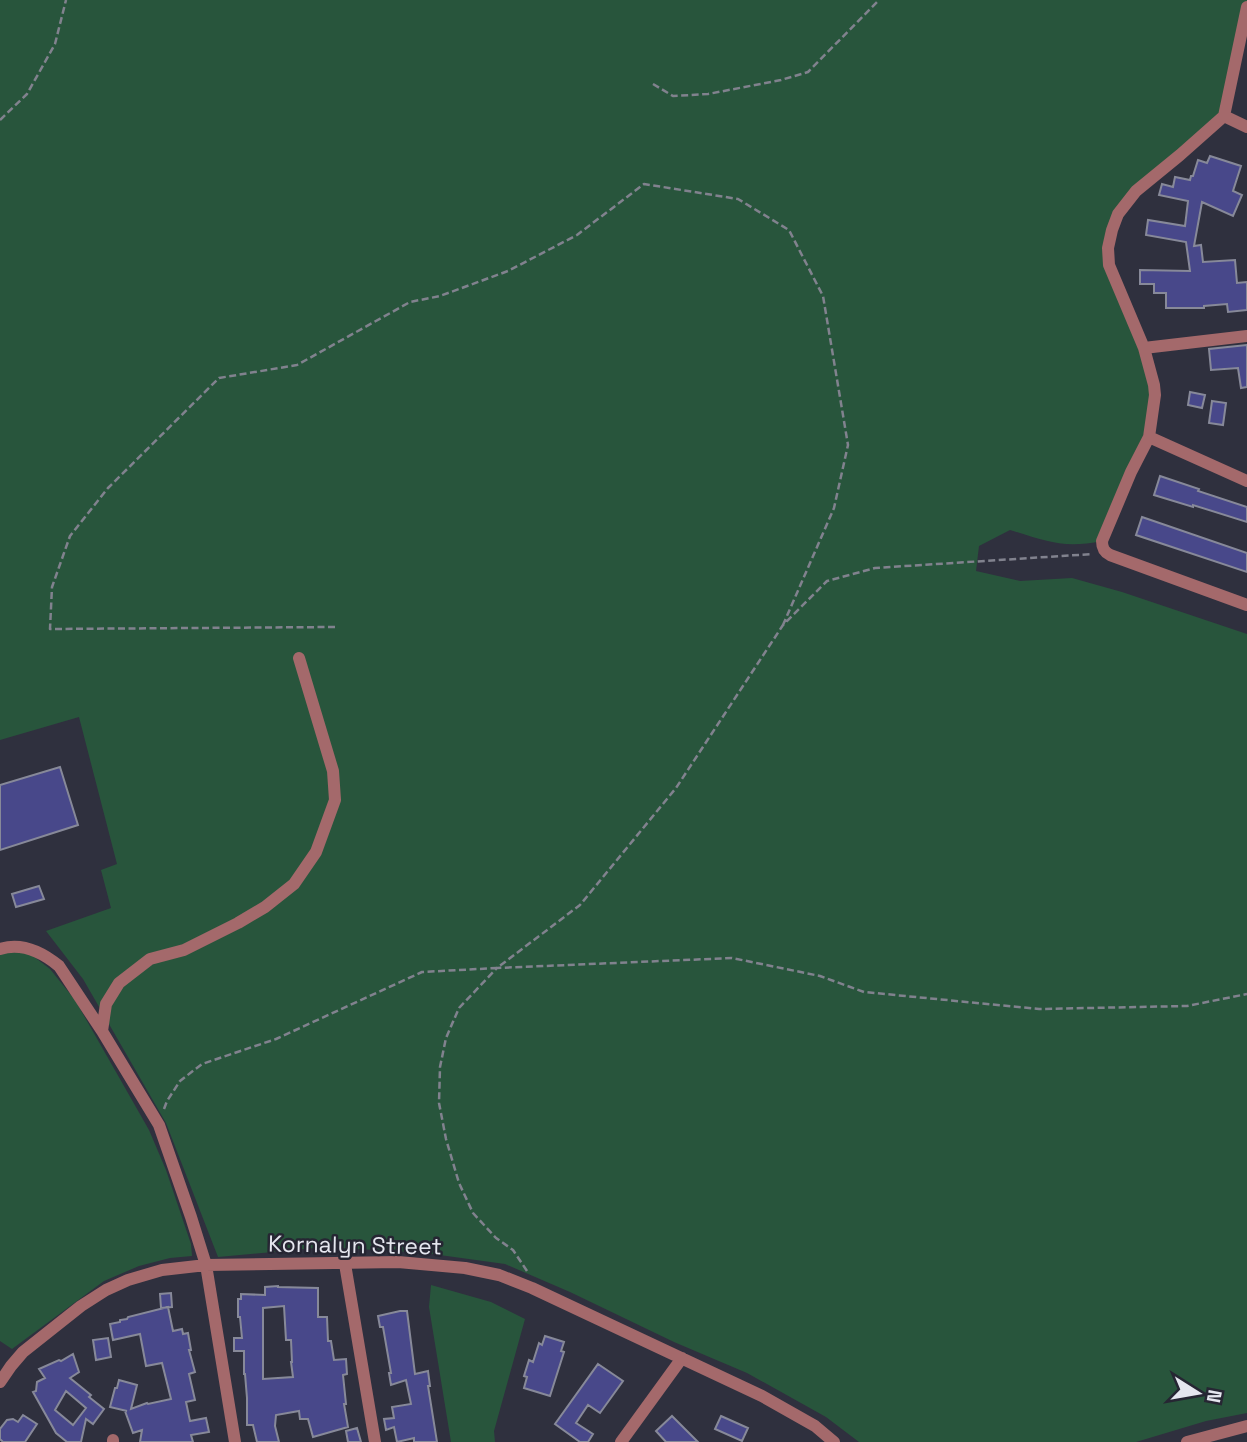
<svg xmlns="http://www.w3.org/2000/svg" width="1247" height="1442" viewBox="0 0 1247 1442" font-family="'Space Grotesk',sans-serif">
<rect width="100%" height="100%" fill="#2f303e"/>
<path fill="#28553c" d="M0,0H1247V7L1224,116L1136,191L1108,248L1144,348L1154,408L1102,541C1063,549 1046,541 1010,530L979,546L976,571L1020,581L1072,578L1122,592L1247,634V1413L1206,1421L1136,1442H859L826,1417L747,1373L674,1342L570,1292L505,1264L425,1253L325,1247L218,1257L166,1123L83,979L46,931L111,908L101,870L117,864L79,717L0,740Z
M20,946L50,969L75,1000L149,1130L166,1170L191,1244L192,1256L170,1258L139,1266L104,1281L12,1349L0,1341V949Z
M431,1285L491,1302L525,1319L494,1431L495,1442H451L429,1307Z"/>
<path fill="#48488a" stroke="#878999" stroke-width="2" fill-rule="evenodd" d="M1210,156L1241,166L1233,191L1242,195L1233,216L1202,202L1194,246L1201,245L1203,262L1235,260L1237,283L1247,282V310L1228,312L1227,304L1204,306V308H1166V293H1154V284H1140V270L1190,271L1186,242L1146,235L1148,220L1185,226L1188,201L1159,195L1162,184L1173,187L1175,177L1190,180L1191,176H1193L1198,160L1207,163Z
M1247,345V387L1241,388L1238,368L1211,370L1209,349Z
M1190,392L1205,395L1202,408L1188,405Z
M1212,401L1226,403L1223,425L1209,423Z
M1160,476L1199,489L1198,491L1247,507V522L1193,505V507L1154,495Z
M1142,517L1247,553V572L1136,535Z
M60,767L78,825L0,850V785Z
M39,886L44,899L16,907L12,894Z
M278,1286V1287L318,1288V1317H327L328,1341H331L334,1360L346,1359L347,1374L343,1375L346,1404H344L348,1427L313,1437L308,1419H300L299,1411L276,1415L275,1426L279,1442H257L253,1425H247V1398L245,1374H244V1351H234V1338H242L240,1317H238V1299H241V1294L265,1295V1287ZM284,1306L286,1340H291L292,1362H291L293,1377L263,1379V1308Z
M171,1293L172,1307L161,1308L160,1294Z
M168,1307L173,1331L182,1329L183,1334L188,1333L191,1350H189L195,1372L189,1374L195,1400L186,1402L190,1421L206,1418L209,1432L191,1435L193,1442H140L142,1430L133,1433L125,1411H127L110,1407L115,1388H117L119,1380L137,1385L131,1409L147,1403L148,1404L171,1399L162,1363L146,1366L140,1334L113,1340L110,1324L120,1322V1320L127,1319L128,1317Z
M400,1311H407L415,1374L428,1371L430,1386H428L437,1442H414V1438L397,1442L394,1427L386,1430L384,1419L394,1418L392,1407L411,1404L406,1380L391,1385L389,1373H391L383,1327H380L378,1316Z
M545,1336L564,1342L561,1351L564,1352L550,1396L524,1388L527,1377L524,1376L529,1360L533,1362L539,1343L542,1345Z
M108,1338L111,1357L96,1360L93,1340Z
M73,1354L79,1372L70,1378L91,1395L89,1397L104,1409L93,1424L86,1419L81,1442H67L56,1433L33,1392L36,1391L37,1382L45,1378L39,1369L59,1360L61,1361ZM66,1391L86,1408L73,1425L55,1410Z
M598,1364L623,1381L600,1413L588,1405L576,1423L593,1434L588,1442H580L555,1424Z
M23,1415L37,1424L25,1442H3L0,1439V1429L7,1420L13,1419L18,1422Z
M672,1416L698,1442H666L656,1431Z
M721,1416L748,1428L742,1441L715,1429Z
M357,1428L361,1442H348L346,1431Z"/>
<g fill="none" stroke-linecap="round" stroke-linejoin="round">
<path stroke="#81828e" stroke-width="2.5" stroke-dasharray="7 3.5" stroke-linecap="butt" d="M653,84L673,96L708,94L781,80L808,72L879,0
M0,120L27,94L55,44L66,0
M335,627L50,629L52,587L70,536L108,488L219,378L297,365L410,302L440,296L508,271L577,235L644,184L738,199L789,230L823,296L848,445L834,508L783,625
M164,1109L167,1101L180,1081L202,1064L276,1039L422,972L497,968L580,905L676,788L783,625L827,581L875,568L1093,554
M527,1271L513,1250L496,1238L473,1213L459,1183L446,1139L439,1103L440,1067L446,1038L459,1008L497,968L732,958L820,976L864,992L1039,1009L1187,1006L1247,994"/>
<path stroke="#a4696b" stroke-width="12" d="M1247,7L1224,116L1180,155L1136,191L1118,214L1112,230L1108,248L1109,265L1144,348L1154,385L1155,395L1149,437L1131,472L1102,541C1102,548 1104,552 1110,555L1247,605
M1224,116L1247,127
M1144,348L1247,336
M1149,437L1247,481
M0,949C22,942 42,952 59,966L102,1031L159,1125L191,1217L206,1265L235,1442
M102,1031L106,1004L119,983L150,959L184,950L238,923L265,907L294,884L316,852L335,800L333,771L299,658
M345,1264L375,1442
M0,1382L11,1366L23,1352L81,1306L106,1290L128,1280L162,1270L206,1265L398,1262L465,1268L499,1275L532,1288L762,1396L815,1426L834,1442
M113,1442V1440
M621,1442L682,1358
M1187,1442L1247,1426"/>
</g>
<g text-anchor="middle" stroke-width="5" stroke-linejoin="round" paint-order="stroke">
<g font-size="23" fill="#e5e6ef" stroke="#262633">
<text transform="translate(355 1245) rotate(1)" y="8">Kornalyn Street</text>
</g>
</g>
<g transform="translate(1198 1393) rotate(101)" stroke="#262633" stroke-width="5" paint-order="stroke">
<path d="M0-5L12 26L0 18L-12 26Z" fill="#e5e6ef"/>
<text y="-10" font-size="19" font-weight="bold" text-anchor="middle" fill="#e5e6ef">N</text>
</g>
</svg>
